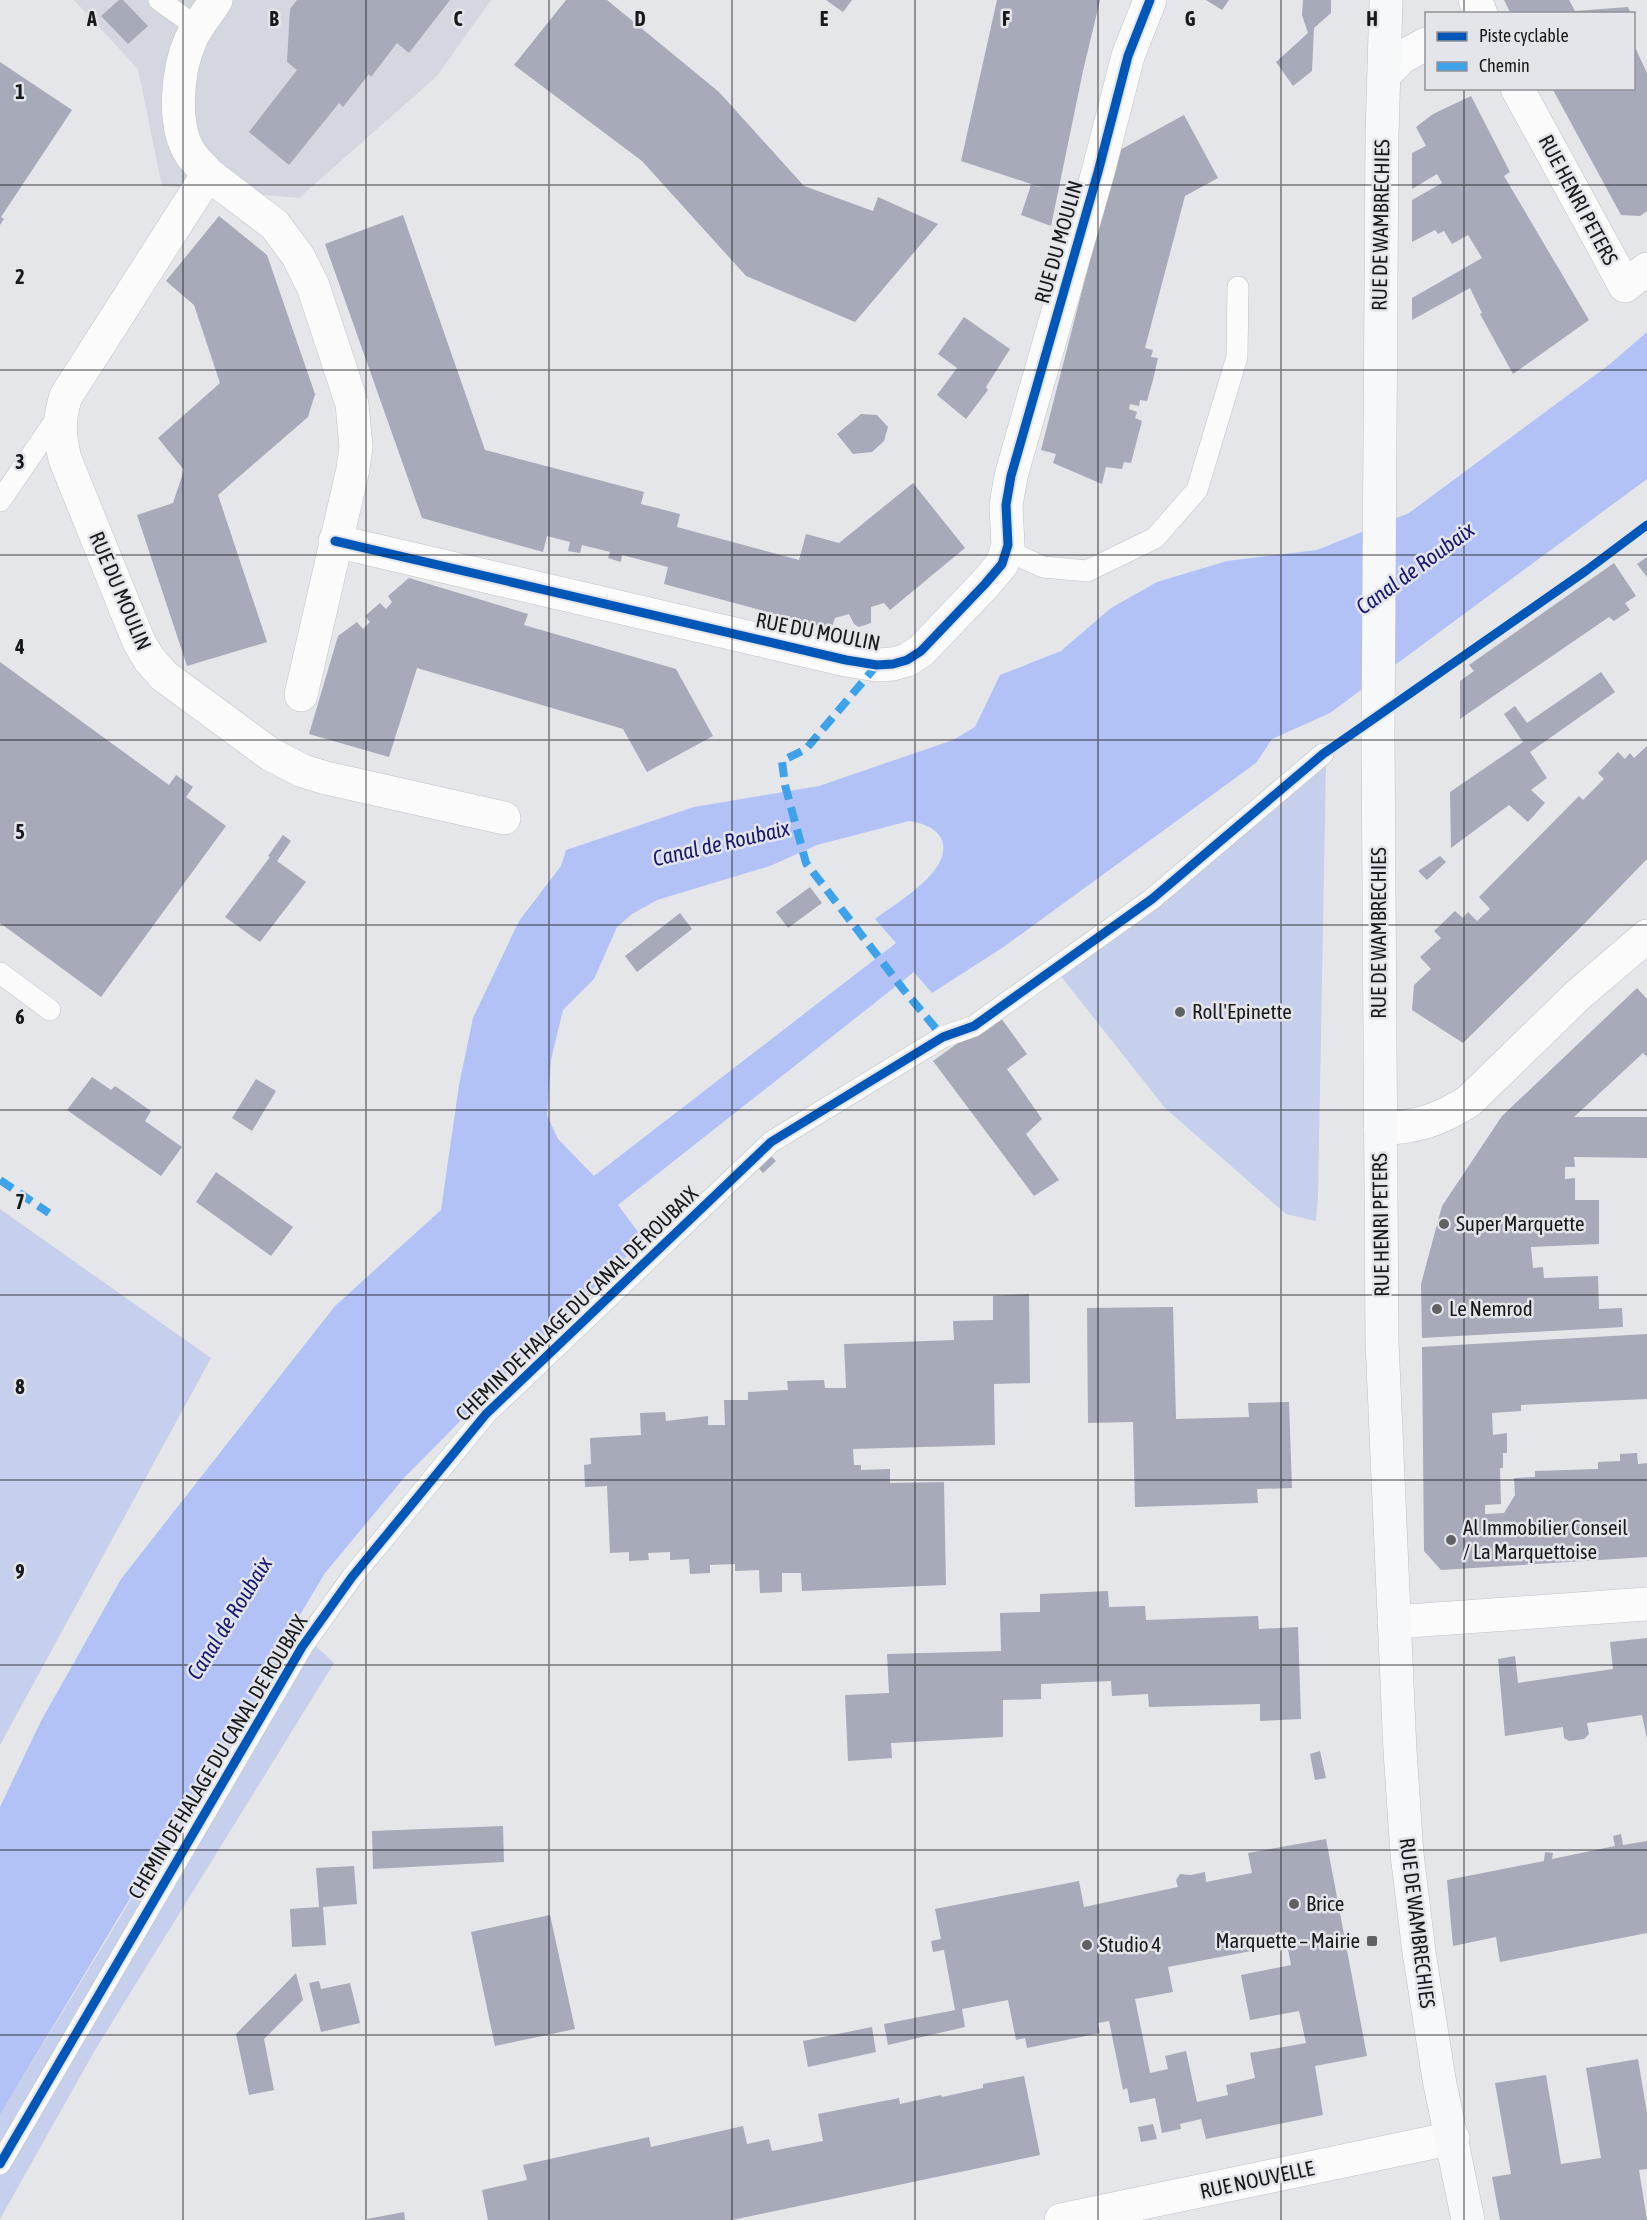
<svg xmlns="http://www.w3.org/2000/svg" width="1647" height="2220" viewBox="0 0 1647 2220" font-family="'Asap Condensed',sans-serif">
<rect width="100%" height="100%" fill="#e5e6e9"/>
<path fill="#d4d7df" d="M74,0H491L437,76L299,198L162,186L138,69Z"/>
<path fill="#c6cfeb" d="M1326,763L1318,1195L1316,1221L1286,1214L1165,1108L1060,975Z
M0,1209L211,1358L0,1745Z
M293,1625L334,1663L95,2050L0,2219V2115L115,1926Z"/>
<path fill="#b2c2f7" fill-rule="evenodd" d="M1647,332V479L1330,713L1272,739L1256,763L1005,946L932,993L914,972L618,1205L644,1240L556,1324L403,1479L325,1573L0,2115V1807L41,1721L121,1579L335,1306L441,1210L459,1085L473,1018L519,921L561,866L566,850L694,807L819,786L953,740L975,727L1000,675L1061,651L1111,608L1157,582L1227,561L1317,550L1409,513L1610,364ZM909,821C921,823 935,827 941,838C956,869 896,903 875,919L896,943L594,1176L558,1139L547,1115L551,1060L563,1010L594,979L617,927L632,914L657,900L770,866L817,845Z"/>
<path fill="#a6aab9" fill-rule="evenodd" d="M119,0H123L148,26L128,44L101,16Z
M297,0H450L409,53L397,43L371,77L369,74L343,107L339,103L289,165L249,132L297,70L287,62L290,9Z
M566,0H607L719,92L804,186L873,211L878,197L938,224L855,322L746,276L642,161L514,65Z
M826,0H852L843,12Z
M997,0H1100L1083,71L1051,226L1021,215L1031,185L1043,188L961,161Z
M1206,0H1229L1222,10Z
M1303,0H1331V13L1314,28L1312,71L1293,86L1276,62L1308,33L1302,15Z
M1504,0H1569L1575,11L1628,7L1631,14H1511Z
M1634,45L1647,73V211L1640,216L1621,215L1552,88H1634Z
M0,62L72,110L1,217L4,219L0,225Z
M1471,96L1510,172L1504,176L1589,320L1513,374L1480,314L1482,313L1470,288L1412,320V298L1482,258L1468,235L1452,244L1444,231L1438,234L1435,230L1412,242V200L1442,183L1437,174L1412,189V153L1426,146L1416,127L1433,114Z
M1184,115L1218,178L1185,196L1145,348L1153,350L1151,357L1158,358L1153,380L1147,401L1140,400L1139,406L1130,404L1129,409L1137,412L1135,418L1142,421L1131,463L1124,462L1122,469L1106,467L1102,484L1053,463L1056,454L1041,450L1118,151Z
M403,215L485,450L644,492L641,504L680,514L677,527L799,560L806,534L839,543L913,483L965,548L890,610L884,603L871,607V623L859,627L854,624L849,614L835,618L831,629L664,584L668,567L622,555L621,562L608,558L610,552L582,545L580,553L568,551L570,542L547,536L543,552L422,518L325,244Z
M219,216L267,255L315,394L308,417L218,495L267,642L187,666L137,515L173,503L184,470L158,438L220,383L194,305L166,281Z
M964,317L1010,349L986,387L988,390L966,419L937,395L957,368L938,354Z
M861,414L877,415L888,427L884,441L872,452L853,454L837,434Z
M1647,557V577L1637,564Z
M1614,563L1636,596L1625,603L1630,610L1614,621L1609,617L1460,719V681L1474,671L1469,665Z
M409,578L528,614L524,625L676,669L713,736L647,772L623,729L417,668L389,757L309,734L338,636L357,622L363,629L370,622L365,616L380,603L386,609L392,602L388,596Z
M0,662L169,785L176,775L193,787L186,797L226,826L101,997L0,923Z
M1601,672L1615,692L1530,752L1547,778L1531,790L1545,803L1528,822L1509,805L1451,848L1450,792L1523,742L1504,714L1515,706L1527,723Z
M1647,746V859L1585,923L1463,1043L1412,1010L1414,985L1431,969L1420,957L1441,938L1434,931L1455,911L1463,918L1468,912L1477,921L1490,909L1479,897L1579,796L1583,800L1604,779L1598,773L1618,752L1625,759L1630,753L1634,758Z
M283,835L291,841L277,861L306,882L260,942L225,917L270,857L268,856Z
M1440,856L1446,862L1427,880L1418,871Z
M810,887L822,903L788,928L776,912Z
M680,913L692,929L637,972L625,956Z
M1637,988L1647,999V1057L1643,1053L1574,1117H1647V1158L1574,1157L1575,1167H1565V1179L1575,1178V1200H1599V1244L1531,1247L1533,1268L1543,1267L1544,1278L1598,1276L1599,1309L1622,1308L1623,1327L1422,1338L1421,1284L1442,1206L1502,1116Z
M998,1014L1027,1054L1007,1069L1042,1119L1026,1134L1059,1180L1034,1196L933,1061Z
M92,1077L111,1090L115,1086L151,1111L145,1121L182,1147L161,1176L67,1110Z
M256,1079L276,1091L252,1131L232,1118Z
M767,1152L776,1161L763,1173L754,1163Z
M216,1172L293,1227L271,1256L196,1202Z
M1029,1294L1030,1383L994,1384L995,1445L853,1449L854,1465H861V1470L890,1469V1483L944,1482L946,1585L802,1591L801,1573H782V1592L760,1593L759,1570L735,1571V1564L710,1565V1573L690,1574L689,1559L670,1560V1552L648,1553L649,1560L629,1561V1552L610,1553L607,1486L585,1487L584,1465L591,1464L590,1438L641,1435L640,1413L665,1412L666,1421L708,1416V1425H725L724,1400H748V1392L788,1390L787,1381L824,1380L825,1388H846L844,1344L954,1340L953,1321L993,1320V1296Z
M1173,1307L1176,1419L1249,1417L1248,1403L1289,1402L1292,1488L1257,1489L1258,1503L1135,1507L1133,1422L1088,1423L1087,1308Z
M1647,1334V1399L1521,1405V1411L1492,1413L1493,1435L1507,1433V1453H1503V1468H1500L1501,1504L1485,1505V1514L1504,1513L1515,1495L1514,1478L1535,1477V1471L1598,1469V1462L1620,1461V1454L1637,1453L1638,1464L1647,1463V1557L1441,1570L1424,1551L1422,1347Z
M1108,1591L1109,1607L1145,1606L1146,1620L1258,1616L1259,1629L1298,1627L1301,1719L1260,1721V1704L1149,1707L1148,1694L1112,1696L1111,1681L1041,1684V1699L1003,1700V1737L891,1743L892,1758L848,1761L845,1695L889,1693L887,1654L1001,1651L1000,1613L1040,1612V1594Z
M1647,1638V1739L1642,1715L1587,1723L1589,1734L1584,1739L1569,1741L1564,1738L1563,1727L1505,1736L1498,1659L1515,1656L1518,1683L1613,1669L1610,1642Z
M1320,1751L1326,1778L1315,1780L1310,1754Z
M503,1826L504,1862L373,1869L372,1831Z
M1621,1834L1623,1845L1647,1841V1933L1500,1962L1496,1937L1453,1946L1447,1880L1544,1861L1545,1852L1553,1853L1552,1859L1615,1846L1613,1836Z
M1326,1839L1367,2056L1315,2066L1323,2115L1206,2139L1201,2119L1180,2124L1181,2129L1162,2133L1155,2098L1130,2103L1127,2088L1123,2090L1109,2021L1098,2023L1100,2033L1027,2048L1025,2038L1016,2040L1008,2000L962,2009L965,2027L888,2045L884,2024L955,2010L944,1950L933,1952L931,1941L941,1939L935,1909L1079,1881L1084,1907L1178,1887L1176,1880L1180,1874L1191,1875L1205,1872L1206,1882L1252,1873L1248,1853ZM1287,1944L1291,1965L1241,1975L1250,2020L1299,2011L1306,2043L1250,2053L1255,2078L1226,2085L1228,2095L1197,2102L1186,2051L1165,2056L1168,2069L1150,2073L1135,1999L1173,1992L1168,1967Z
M354,1866L357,1904L323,1907L326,1945L292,1947L290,1909L319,1907L316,1868Z
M550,1915L575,2029L495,2046L471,1932Z
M296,1973L303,2000L264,2039L274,2090L249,2095L236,2034Z
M319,1981L321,1989L350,1983L360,2023L321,2032L309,1983Z
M872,2027L876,2052L808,2067L803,2041Z
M1638,2059L1647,2113V2169L1639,2170L1647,2220H1500L1492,2177L1511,2174L1495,2083L1546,2075L1561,2164L1601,2158L1586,2068Z
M1024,2076L1040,2155L732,2220H488L482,2190L527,2180L523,2165L649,2137L651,2147L743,2126L747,2144L769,2139L772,2151L823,2141L818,2114L899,2098L900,2104L941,2095L942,2097L983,2088V2084Z
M1153,2124L1157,2139L1141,2142L1138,2127Z
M404,2212L405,2220H367V2219Z"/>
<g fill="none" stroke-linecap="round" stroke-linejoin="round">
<defs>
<path id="service" d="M159,0L198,28
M0,501L61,412
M1006,550L1043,567L1087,571L1155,538L1197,490L1237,357L1238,287
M0,973L50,1010
M0,2164L302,1647L352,1577L486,1414L680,1229L771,1142L943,1037L974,1026L1152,899L1323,754"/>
<path id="minor" d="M216,0C208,13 197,25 191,39C177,70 172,124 190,153C195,161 203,167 208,174L66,396C58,421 59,434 65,459L139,642L149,659L164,676L270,754L303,771L326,778L504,818
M1475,0L1481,14
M1385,74L1402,57L1426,44
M1517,88L1625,286L1647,269
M208,174L275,225L298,256L313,286L352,404L356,447L353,469L301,695
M335,541L846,660L877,665L893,664L907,660L921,651L985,584L1002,564L1008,545L1006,505L1011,476L1098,172L1128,56L1150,0
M1380,1129C1416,1127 1438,1121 1469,1101L1578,995L1647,936
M1394,1622L1647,1604
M1061,2220L1453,2138"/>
<path id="secondary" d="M1386,0L1382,136L1378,737L1382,1341L1400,1751L1407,1854L1419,1952L1439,2079L1468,2220"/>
</defs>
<use href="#service" stroke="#c1c2c4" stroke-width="22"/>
<use href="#minor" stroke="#c1c2c4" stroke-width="34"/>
<use href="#secondary" stroke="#c1c2c4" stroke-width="34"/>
<use href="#service" stroke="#fbfbfc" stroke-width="21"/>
<use href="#minor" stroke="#fbfbfc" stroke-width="33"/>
<use href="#secondary" stroke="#f7f8fa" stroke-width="33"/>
<path stroke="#3da2ea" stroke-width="8" stroke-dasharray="15 8" stroke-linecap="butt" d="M877,665L806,749L782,761L785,785L806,863L903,989L943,1037
M0,1180L49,1213"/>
<defs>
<path id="cycleway" d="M335,541L846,660L877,665L893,664L907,660L921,651L985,584L1002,564L1008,545L1006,505L1011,476L1098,172L1128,56L1150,0
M0,2164L302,1647L352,1577L486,1414L680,1229L771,1142L943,1037L974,1026L1152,899L1323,754L1587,570L1647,525"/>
</defs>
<use href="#cycleway" stroke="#e3e5eb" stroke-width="13"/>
<use href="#cycleway" stroke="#0057b8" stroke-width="9"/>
</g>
<path fill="none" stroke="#18191b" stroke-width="1.5" stroke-opacity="0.55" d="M183,0V2220M366,0V2220M549,0V2220M732,0V2220M915,0V2220M1098,0V2220M1281,0V2220M1464,0V14M1464,88V2220M0,185H1647M0,370H1647M0,555H1647M0,740H1647M0,925H1647M0,1110H1647M0,1295H1647M0,1480H1647M0,1665H1647M0,1850H1647M0,2035H1647"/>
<g fill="#606163" stroke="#e3e5eb" stroke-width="2">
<circle cx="1180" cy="1012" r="6"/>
<circle cx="1444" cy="1224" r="6"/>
<circle cx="1437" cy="1309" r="6"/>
<circle cx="1451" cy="1540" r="6"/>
<circle cx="1294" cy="1904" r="6"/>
<rect x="1366" y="1935" width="12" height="12" rx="3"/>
<circle cx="1087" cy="1945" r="6"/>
</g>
<g text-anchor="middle" stroke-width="5" stroke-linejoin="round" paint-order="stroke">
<g font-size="21" fill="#18191b" stroke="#e3e5eb">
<text transform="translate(1578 200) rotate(62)" y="7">RUE HENRI PETERS</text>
<text transform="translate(1381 225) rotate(-89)" y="7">RUE DE WAMBRECHIES</text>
<text transform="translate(1059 242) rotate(-74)" y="7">RUE DU MOULIN</text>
<text transform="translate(120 591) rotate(67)" y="7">RUE DU MOULIN</text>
<text transform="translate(818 632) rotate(11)" y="7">RUE DU MOULIN</text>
<text transform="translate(1379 933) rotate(-90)" y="7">RUE DE WAMBRECHIES</text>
<text transform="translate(1381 1225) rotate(-91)" y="7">RUE HENRI PETERS</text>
<text transform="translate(577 1304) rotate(-44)" y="7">CHEMIN DE HALAGE DU CANAL DE ROUBAIX</text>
<text transform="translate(218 1757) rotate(-59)" y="7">CHEMIN DE HALAGE DU CANAL DE ROUBAIX</text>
<text transform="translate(1417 1923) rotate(83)" y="7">RUE DE WAMBRECHIES</text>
<text transform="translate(1257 2180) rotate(-12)" y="7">RUE NOUVELLE</text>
</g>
<g font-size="21" fill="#18191b" stroke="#e3e5eb" text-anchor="start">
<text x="1192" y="1019">Roll'Epinette</text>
<text x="1456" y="1231">Super Marquette</text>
<text x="1449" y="1316">Le Nemrod</text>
<text x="1463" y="1535">Al Immobilier Conseil<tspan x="1463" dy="24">/ La Marquettoise</tspan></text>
<text x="1306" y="1911">Brice</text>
<text x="1360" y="1948" text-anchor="end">Marquette – Mairie</text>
<text x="1099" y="1952">Studio 4</text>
</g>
<g font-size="22" font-style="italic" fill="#16196c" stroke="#e3e5eb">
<text transform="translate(1415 568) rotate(-36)" y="8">Canal de Roubaix</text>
<text transform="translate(721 843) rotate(-13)" y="8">Canal de Roubaix</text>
<text transform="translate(229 1618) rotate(-58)" y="8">Canal de Roubaix</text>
</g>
</g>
<g font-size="20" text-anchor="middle" font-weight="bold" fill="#18191b" stroke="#e3e5eb" stroke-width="5" stroke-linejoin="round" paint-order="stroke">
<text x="92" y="26">A</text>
<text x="274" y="26">B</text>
<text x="458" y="26">C</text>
<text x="640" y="26">D</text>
<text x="824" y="26">E</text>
<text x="1006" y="26">F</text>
<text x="1190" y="26">G</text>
<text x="1372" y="26">H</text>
<text x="20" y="99">1</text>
<text x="20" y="284">2</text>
<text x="20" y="469">3</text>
<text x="20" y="654">4</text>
<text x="20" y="839">5</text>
<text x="20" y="1024">6</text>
<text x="20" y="1209">7</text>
<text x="20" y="1394">8</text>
<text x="20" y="1579">9</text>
</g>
<rect x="1425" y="12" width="210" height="78" fill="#e3e5eb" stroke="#929398" stroke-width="1.5"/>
<rect x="1437" y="32" width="30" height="9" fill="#0057b8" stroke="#929398" stroke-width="1.5"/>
<text x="1479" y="42" font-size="18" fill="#18191b">Piste cyclable</text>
<rect x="1437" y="62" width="30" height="9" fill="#3da2ea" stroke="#929398" stroke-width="1.5"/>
<text x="1479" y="72" font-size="18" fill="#18191b">Chemin</text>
</svg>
